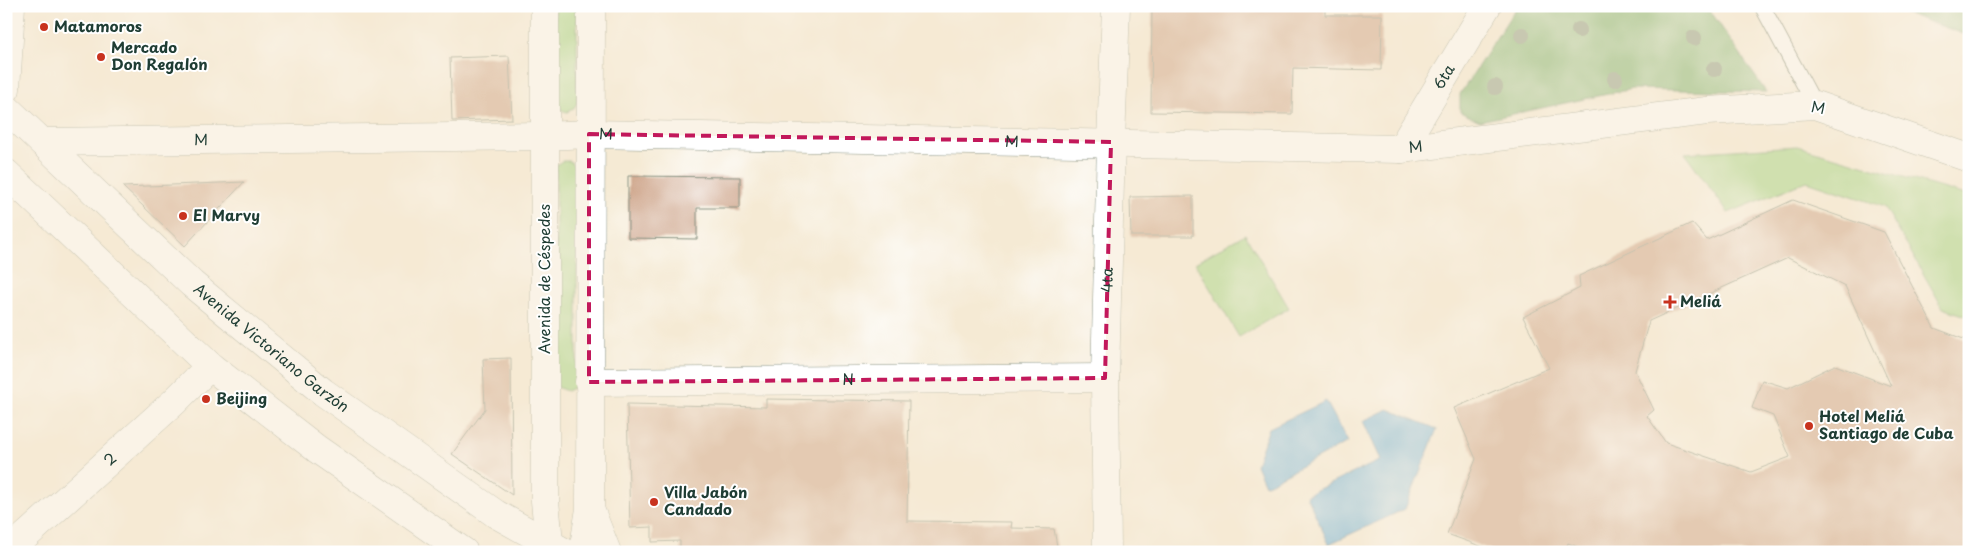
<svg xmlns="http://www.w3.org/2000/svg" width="1975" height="558" viewBox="0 0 1975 558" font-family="'Playpen Sans',sans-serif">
<rect width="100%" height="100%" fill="#fff"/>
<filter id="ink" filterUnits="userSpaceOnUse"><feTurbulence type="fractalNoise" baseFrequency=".02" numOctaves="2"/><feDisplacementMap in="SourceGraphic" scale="10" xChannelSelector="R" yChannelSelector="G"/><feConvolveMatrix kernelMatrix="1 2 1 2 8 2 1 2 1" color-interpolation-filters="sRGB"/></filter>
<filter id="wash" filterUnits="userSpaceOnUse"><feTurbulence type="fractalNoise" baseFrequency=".0096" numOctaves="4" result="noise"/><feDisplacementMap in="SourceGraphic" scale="20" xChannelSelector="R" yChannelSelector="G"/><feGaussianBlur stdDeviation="1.12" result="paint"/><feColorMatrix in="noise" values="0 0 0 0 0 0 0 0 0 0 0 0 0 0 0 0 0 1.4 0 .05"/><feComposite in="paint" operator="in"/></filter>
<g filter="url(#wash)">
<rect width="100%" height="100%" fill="#f5ead4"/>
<path fill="#a2d584" stroke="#60895c" d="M555,6H577V103L573,109L567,112L556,108Z
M1797,146L1969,196V317L1943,308L1885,207L1807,181L1728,213L1685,153Z
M562,161H570L577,170V382L573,388L567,391L556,387V165Z
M1245,234L1289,308L1239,337L1195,263Z"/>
<path fill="#81b672" stroke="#507a53" d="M1517,6H1707L1766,92L1632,89L1480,121L1460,112V94Z
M1904,6H1969V36L1902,12Z"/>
<path fill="#60acd9" stroke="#407486" d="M1326,401L1348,442L1265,485L1256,465L1269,428Z
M1388,409L1437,429L1405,509L1329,544L1306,495L1381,460L1363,421Z"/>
<g id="blocks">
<path fill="#cea489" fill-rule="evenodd" d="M1152,6H1325V15H1382L1381,70L1293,68L1292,114L1151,112Z
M509,56L512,119L452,121L450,58Z
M628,176L740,177V208H697V239L628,238Z
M244,182L185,246L123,187Z
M1193,196V236H1131L1130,197Z
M1793,200L1884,232L1934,328L1969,341V552H1591L1568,543L1564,552H1497L1447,534L1476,459L1454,408L1549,368L1523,317L1580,288L1579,276L1692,223L1707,240ZM1788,258L1845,286L1891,386L1835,365L1788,388L1762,380L1752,408L1773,416L1790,457L1751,472L1666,443L1647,416L1654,410L1635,371L1649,321Z
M511,358L512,495L452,454L485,409L483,359Z
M766,399L909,401L907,521L1012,522L1011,528L1054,529L1058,552H680V541L652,542V527L630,528L627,404L766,407Z"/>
</g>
</g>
<g filter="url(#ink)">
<use href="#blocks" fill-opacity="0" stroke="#8a9484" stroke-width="1"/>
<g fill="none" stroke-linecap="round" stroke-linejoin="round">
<defs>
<path id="service" d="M1762,6L1815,105"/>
<g id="minor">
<path d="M6,89L11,6"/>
<path id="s1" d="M42,142L544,136"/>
<path d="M1111,142L1116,6"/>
<path id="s2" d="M1401,149L1487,6"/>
<path id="s3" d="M589,382L1105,378"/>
<path id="s4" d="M8,552L174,402L210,366"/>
</g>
<g id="tertiary">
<path id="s5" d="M544,136L589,134L1401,149L1707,111L1815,105L1969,158"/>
<path id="s6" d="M1107,552L1105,378L1111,142"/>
</g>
<path id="secondary" d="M545,6V501L550,552
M590,509L607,552
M583,552L590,509L591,6"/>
<g id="primary">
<path id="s7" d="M6,108L192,284L323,392L496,514L564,552"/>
<path d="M6,173L210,366L317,449L464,552"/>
</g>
</defs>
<use href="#service" stroke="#8a9484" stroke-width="17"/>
<use href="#minor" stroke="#8a9484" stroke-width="29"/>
<use href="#tertiary" stroke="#8a9484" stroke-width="29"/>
<use href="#secondary" stroke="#8a9484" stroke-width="29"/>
<use href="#primary" stroke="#8a9484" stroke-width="29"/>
<use href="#service" stroke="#fff" stroke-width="15"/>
<use href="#minor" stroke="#fff" stroke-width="28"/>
<use href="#tertiary" stroke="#fff" stroke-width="28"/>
<use href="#secondary" stroke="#fff" stroke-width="28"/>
<use href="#primary" stroke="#fff" stroke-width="28"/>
</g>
<g fill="#91a087">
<circle cx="1579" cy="30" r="8"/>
<circle cx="1522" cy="35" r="8"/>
<circle cx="1694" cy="38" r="8"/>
<circle cx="1714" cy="69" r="8"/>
<circle cx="1615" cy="79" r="8"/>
<circle cx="1495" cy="87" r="8"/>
</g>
</g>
<path d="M0 0H1975V558H0ZM589,134L1111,142L1105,378L589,382Z" fill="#f5ead4" fill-opacity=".55" fill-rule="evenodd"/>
<path fill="none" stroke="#c2185b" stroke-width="4" stroke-dasharray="10 6" stroke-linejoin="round" d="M589,134L1111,142L1105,378L589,382Z"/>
<g fill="#c8321e" stroke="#fff" stroke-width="2">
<circle cx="44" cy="27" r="5"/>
<circle cx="101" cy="57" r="5"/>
<circle cx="183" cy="216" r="5"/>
<path d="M1667.5 294.5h5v5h5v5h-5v5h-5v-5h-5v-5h5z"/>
<circle cx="206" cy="399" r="5"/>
<circle cx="1809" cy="426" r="5"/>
<circle cx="654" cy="502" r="5"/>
</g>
<g text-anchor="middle" stroke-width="4" stroke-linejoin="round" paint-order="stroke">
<g font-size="15" font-weight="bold" fill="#1f3d34" stroke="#fff" text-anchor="start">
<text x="54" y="32">Matamoros</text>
<text x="111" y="53">Mercado<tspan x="111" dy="17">Don Regalón</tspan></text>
<text x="193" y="221">El Marvy</text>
<text x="1680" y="307">Meliá</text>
<text x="216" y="404">Beijing</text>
<text x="1819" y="422">Hotel Meliá<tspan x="1819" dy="17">Santiago de Cuba</tspan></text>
<text x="664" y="498">Villa Jabón<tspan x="664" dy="17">Candado</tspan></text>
</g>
<g font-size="15" fill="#1f3d34" stroke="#fff">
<text dy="5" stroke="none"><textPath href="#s2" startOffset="84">6ta</textPath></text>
<text transform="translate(1818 108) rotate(10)" y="5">M</text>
<text dy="5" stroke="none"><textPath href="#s5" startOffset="62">M</textPath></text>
<text dy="5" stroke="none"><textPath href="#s1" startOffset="159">M</textPath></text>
<text dy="5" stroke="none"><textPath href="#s5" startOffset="468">M</textPath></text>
<text dy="5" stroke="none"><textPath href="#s5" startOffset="872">M</textPath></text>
<text transform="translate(545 279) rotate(-90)" y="5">Avenida de Céspedes</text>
<text dy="5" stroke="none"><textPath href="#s6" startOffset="272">4ta</textPath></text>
<text dy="5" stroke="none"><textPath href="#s7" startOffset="358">Avenida Victoriano Garzón</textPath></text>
<text dy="5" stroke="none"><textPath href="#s3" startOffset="259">N</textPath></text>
<text dy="5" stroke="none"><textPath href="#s4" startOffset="138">2</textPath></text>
</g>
</g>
<rect width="1975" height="558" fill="none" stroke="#fff" stroke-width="25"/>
</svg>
